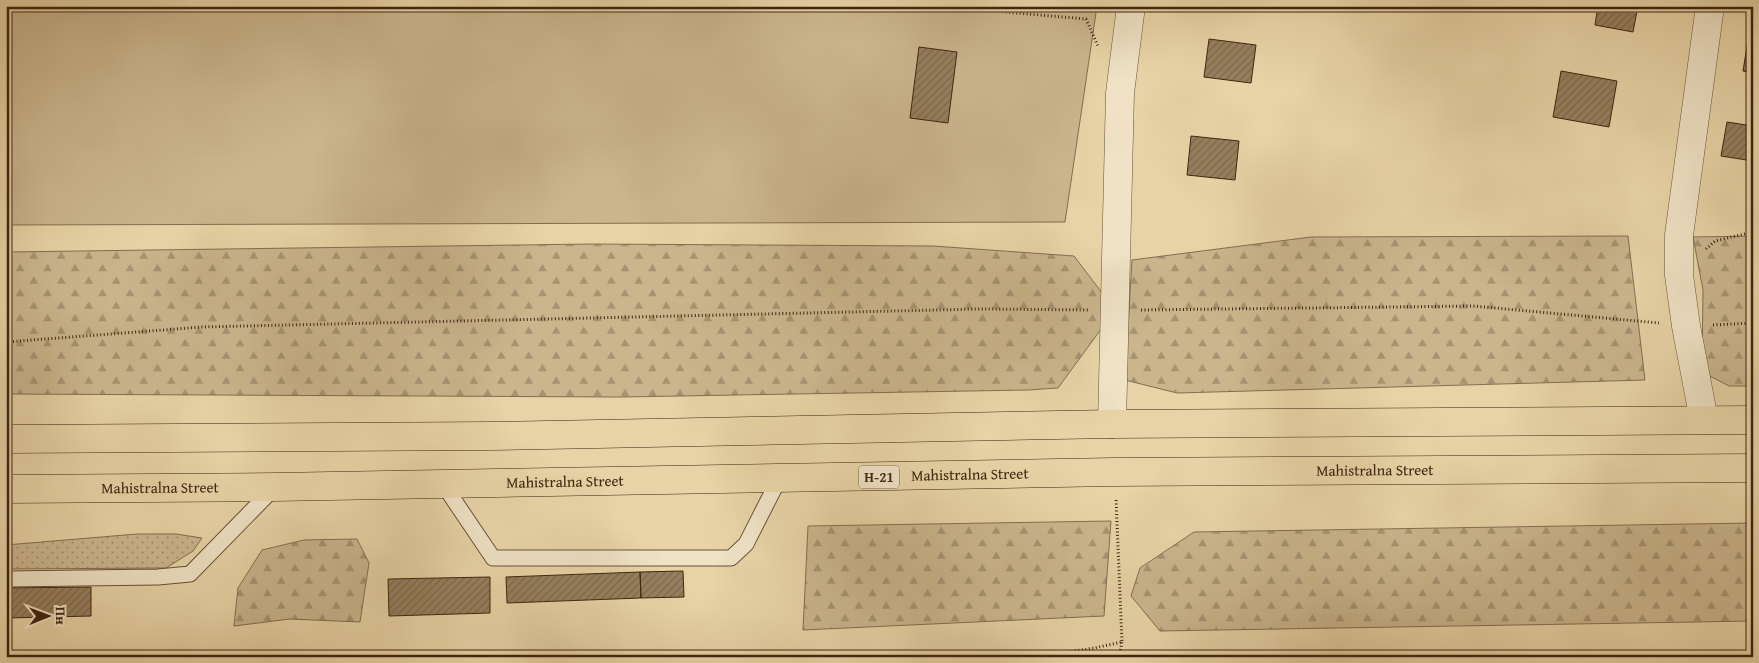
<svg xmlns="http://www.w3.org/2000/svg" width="1759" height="663" viewBox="0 0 1759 663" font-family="'Gentium Book Plus',serif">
<defs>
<pattern id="grass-dots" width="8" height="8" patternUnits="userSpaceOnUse" patternTransform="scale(1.25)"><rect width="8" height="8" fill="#cab58d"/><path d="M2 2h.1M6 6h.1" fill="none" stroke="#a59372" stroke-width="1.8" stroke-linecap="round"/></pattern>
<pattern id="forest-firs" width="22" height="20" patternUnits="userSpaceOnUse" patternTransform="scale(1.25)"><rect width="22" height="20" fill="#cab58d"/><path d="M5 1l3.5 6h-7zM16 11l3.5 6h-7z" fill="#a59372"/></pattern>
<pattern id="building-hatch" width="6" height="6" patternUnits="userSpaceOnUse" patternTransform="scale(1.25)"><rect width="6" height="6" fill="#967f5e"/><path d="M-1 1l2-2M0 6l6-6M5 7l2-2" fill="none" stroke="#7c684c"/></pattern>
</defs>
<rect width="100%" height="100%" fill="#e7d3a6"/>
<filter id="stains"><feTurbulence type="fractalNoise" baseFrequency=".004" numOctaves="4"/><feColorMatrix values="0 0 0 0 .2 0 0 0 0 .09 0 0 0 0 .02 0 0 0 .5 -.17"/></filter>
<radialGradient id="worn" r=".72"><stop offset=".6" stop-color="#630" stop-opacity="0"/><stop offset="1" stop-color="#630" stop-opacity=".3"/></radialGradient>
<path fill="url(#grass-dots)" stroke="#846d4f" d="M137,534H176L202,538L193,551L166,568L6,569V545Z"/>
<path fill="url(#forest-firs)" stroke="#846d4f" d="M1628,236L1645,380L1177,393L1125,380L1132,260L1311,237Z
M1753,236V386H1729L1702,372L1703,290L1693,237Z
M591,244L933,246L1074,256L1115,310L1058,388L1028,390L621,397L6,394V252Z
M1111,521L1104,616L803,630L808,526Z
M1753,523V621L1160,631L1131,596L1140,568L1194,532Z
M357,539L369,563L360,622L290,619L234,626L238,588L262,550L304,540Z"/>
<path fill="#cab58d" stroke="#846d4f" d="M6,6H1097L1065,222L6,225Z"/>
<path fill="url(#building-hatch)" stroke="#3f2511" d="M1598,6H1638L1633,32L1595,25Z
M1209,39L1256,45L1251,83L1204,77Z
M1748,40H1753V73L1743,71Z
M919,47L957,52L948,123L910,118Z
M1561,71L1617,81L1609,127L1553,117Z
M1727,122L1753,126V161L1721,156Z
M1191,136L1239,141L1235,180L1187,175Z
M683,571L684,597L641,598L640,572Z
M640,572L641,598L507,603L506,577Z
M490,577V613L389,616L388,579Z
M91,587V616L6,618V588Z"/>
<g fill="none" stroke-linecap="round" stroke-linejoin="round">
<defs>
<path id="service" d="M443,484L493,558H731L746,544L779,479
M6,579L158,577L190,574L275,487"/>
<path id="minor" d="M1704,420L1686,326L1679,275V235L1710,6
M1112,424L1120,93L1131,6"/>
<g id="primary">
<path d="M6,439L491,436L1112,424L1753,420"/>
<path id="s1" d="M6,489L275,487L1114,472L1753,468"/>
</g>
</defs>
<use href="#service" stroke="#695036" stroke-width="17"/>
<use href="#minor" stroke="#695036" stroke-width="29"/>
<use href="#primary" stroke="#3f2511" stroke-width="29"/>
<path stroke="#3f2511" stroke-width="3" stroke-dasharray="1 2.5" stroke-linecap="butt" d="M936,6L1086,19L1098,46
M1706,249L1715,241L1753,232
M1141,310L1473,306L1659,323
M1713,325L1753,323
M6,342L202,327L980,309L1090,310
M1037,657L1094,648L1122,642L1116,499
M1119,657L1122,642"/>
<use href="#service" stroke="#efe2c5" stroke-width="15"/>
<use href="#minor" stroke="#efe2c5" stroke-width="28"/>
<use href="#primary" stroke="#e7d3a6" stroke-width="28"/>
</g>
<g text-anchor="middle" stroke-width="4" stroke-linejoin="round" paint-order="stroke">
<rect fill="#efe2c5" stroke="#745e47" stroke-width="1" x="859" y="465.5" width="40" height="23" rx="4"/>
<g font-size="14" font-weight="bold" fill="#3f2511">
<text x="879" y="482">Н-21</text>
</g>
<g font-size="15" fill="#3f2511" stroke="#efe2c5">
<text dy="5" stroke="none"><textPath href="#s1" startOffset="1369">Mahistralna Street</textPath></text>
<text dy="5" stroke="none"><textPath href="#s1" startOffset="964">Mahistralna Street</textPath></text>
<text dy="5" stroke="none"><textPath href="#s1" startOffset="559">Mahistralna Street</textPath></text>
<text dy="5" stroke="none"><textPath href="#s1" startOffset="154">Mahistralna Street</textPath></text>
</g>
</g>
<rect width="1759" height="663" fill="none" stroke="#e7d3a6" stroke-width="25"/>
<rect x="8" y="8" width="1744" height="648" fill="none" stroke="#3f2511" stroke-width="2.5"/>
<rect x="12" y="12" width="1734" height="638" fill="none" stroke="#3f2511"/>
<g transform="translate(48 616) rotate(89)" stroke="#efe2c5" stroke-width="4" paint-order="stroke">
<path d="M0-4L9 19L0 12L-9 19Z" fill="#3f2511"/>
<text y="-8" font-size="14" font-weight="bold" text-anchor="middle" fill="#3f2511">Пн</text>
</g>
<rect width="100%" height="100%" filter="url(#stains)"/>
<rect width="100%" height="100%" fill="url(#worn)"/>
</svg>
